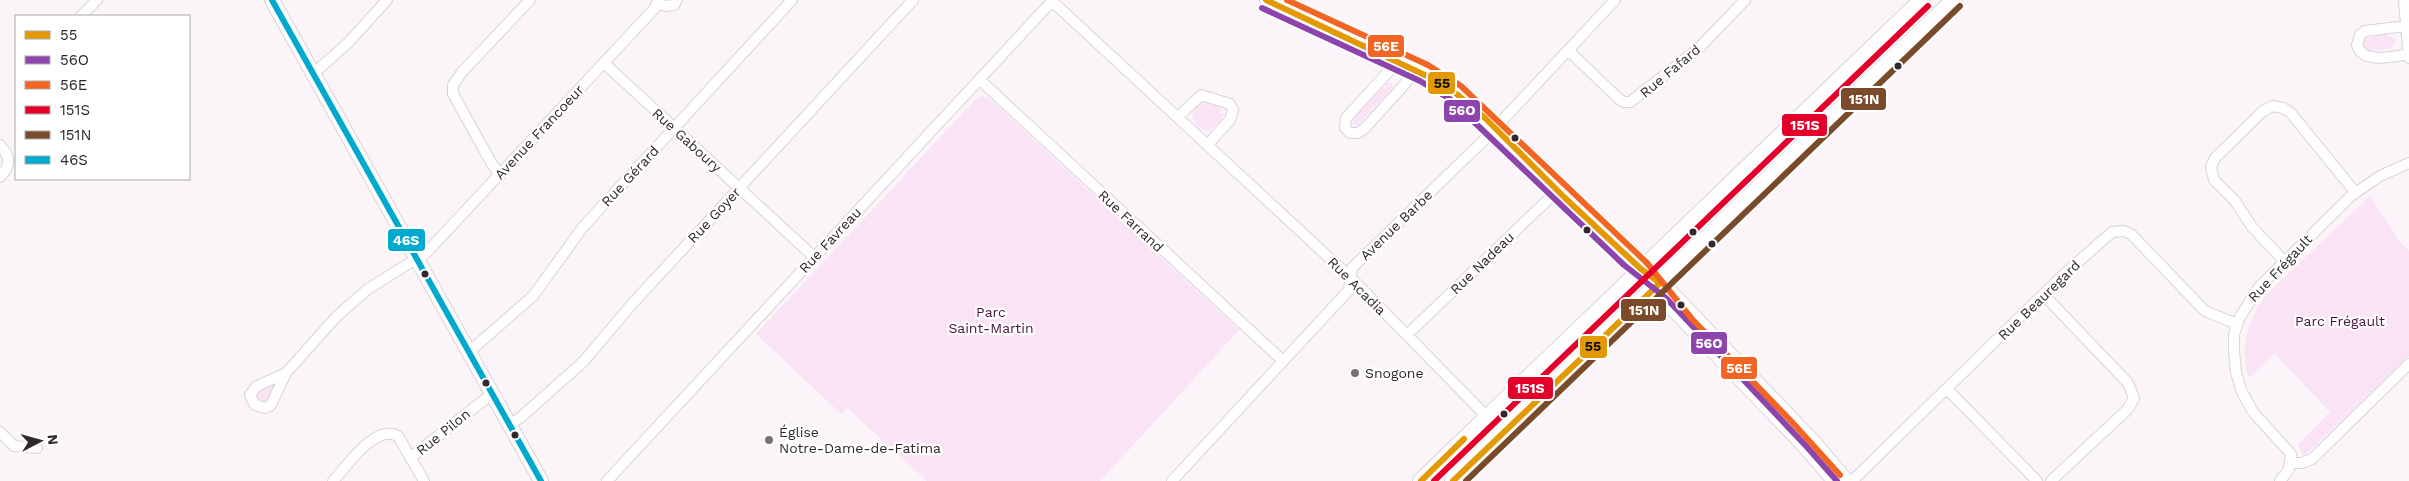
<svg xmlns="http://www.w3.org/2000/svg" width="2409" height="481" viewBox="0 0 2409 481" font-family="'Work Sans',sans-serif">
<rect width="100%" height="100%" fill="#fbf5fa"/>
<path fill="#fae3f4" d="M2385,34L2395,39V45L2391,49L2369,51L2365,48L2364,42L2367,38Z
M1387,83H1392L1393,87L1358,125H1352L1353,119L1382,87L1385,89L1387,87L1385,85Z
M983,96L991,100L1239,330L1100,481H927L847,408L841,414L756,334L976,99Z
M1204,102L1213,104L1223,111L1220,112V114L1224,113L1222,120L1208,131L1198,127L1192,117L1195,108Z
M2370,196L2400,242L2409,251V356L2303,457L2298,444L2330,412L2275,354L2249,378C2239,346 2248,316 2269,292Z
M274,383L275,384L266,403L257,400L256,394Z"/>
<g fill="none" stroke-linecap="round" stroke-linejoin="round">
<defs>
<path id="minor" d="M2404,0L2409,58
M1052,1L1351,278L1503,433
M658,3L665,6L674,5L677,0
M81,16L97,0
M2406,26L2365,31L2360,35L2357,45C2363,65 2393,56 2409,54
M1568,50L1619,99L1624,102H1630L1698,49L1745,0
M1396,59L1389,71L1346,118L1345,128L1350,133H1358L1365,128L1404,85L1415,68
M604,63L814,257
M314,73L348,43L387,0
M980,80L1283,361
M1178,117L1201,95L1230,104L1233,110L1230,120L1208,144
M0,145C11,157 11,166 0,177
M500,175L492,164L453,94V85L462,72L530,0
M2284,261L2252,227L2235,201L2214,180L2211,167L2215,158L2263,111L2273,106L2283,108L2290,112L2355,192
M2044,295L2128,383L2134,398L2128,409L2051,481
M1407,335L1557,191
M470,351L533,296L583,227L792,0
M286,373L257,386L250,395L255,405L265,408L271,405L286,373L337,316L368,289L427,252L655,8L658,0
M1947,389L2037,481
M510,424L520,418L583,362L632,304L913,0
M0,432L14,446L37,448
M410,458L493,393
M2291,463H2302L2312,459L2409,364
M333,481C347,466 376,423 398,436L424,481
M607,481L1053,0
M1172,481L1349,290L1352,268L1483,141L1615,0
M1852,481L2061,277L2112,232L2124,231L2131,234L2205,311L2237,324
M2280,481L2289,469L2291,454L2253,412L2241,390L2236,372L2234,350V334L2240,317L2259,287L2351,196L2380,176L2409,163"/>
<path id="tertiary" d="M1266,0L1424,73L1455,92L1630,259L1672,292L1814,441L1848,481
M1650,281L1661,298L1804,447L1833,481"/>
<path id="secondary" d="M272,0L541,481"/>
<path id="primary" d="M1421,481L1922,0
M1453,481L1954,0"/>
</defs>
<use href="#minor" stroke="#d9d2d7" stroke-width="12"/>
<use href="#tertiary" stroke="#d9d2d7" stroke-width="14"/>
<use href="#secondary" stroke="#d9d2d7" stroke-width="16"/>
<use href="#primary" stroke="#d9d2d7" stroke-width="18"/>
<use href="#minor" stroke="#fefefe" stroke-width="10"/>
<use href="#tertiary" stroke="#fefefe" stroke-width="12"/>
<use href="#secondary" stroke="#fefefe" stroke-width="14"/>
<use href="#primary" stroke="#fefefe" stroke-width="16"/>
<defs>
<path id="bus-1" d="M1266,0L1446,85L1485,118L1565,198L1641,269L1660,283L1453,481
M1421,481L1464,439"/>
<path id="bus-2" d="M1262,8L1420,81L1450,99L1624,265L1666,298L1807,447L1837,481"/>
<path id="bus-3" d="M1287,0L1428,65L1461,86L1647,263L1692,319L1792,422L1840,475"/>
<path id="bus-4" d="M1434,481L1928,6"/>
<path id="bus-5" d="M1466,481L1960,6"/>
<path id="bus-6" d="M272,0L541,481"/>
</defs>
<use href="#bus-1" stroke="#fff" stroke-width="10"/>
<use href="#bus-2" stroke="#fff" stroke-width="10"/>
<use href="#bus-3" stroke="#fff" stroke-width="10"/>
<use href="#bus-4" stroke="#fff" stroke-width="10"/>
<use href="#bus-5" stroke="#fff" stroke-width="10"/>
<use href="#bus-6" stroke="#fff" stroke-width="10"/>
<use href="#bus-1" stroke="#e39904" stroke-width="6"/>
<use href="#bus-2" stroke="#8e44ad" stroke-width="6"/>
<use href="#bus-3" stroke="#f26522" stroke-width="6"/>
<use href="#bus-4" stroke="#e4002b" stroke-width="6"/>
<use href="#bus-5" stroke="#7a4b2a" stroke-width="6"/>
<use href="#bus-6" stroke="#00a9ce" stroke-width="6"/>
</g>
<g fill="#30282d" stroke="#fff" stroke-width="2">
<circle cx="1898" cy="66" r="4.5"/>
<circle cx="1515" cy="138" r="4.5"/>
<circle cx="1587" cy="230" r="4.5"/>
<circle cx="1693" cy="232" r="4.5"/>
<circle cx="1712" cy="244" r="4.5"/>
<circle cx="425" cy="274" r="4.5"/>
<circle cx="1681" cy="305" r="4.5"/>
<circle cx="486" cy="383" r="4.5"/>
<circle cx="1504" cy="414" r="4.5"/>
<circle cx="515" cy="435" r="4.5"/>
</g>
<g fill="#777075" stroke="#fff" stroke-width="2">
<circle cx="1355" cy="373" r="5"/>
<circle cx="769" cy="440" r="5"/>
</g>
<g text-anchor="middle" stroke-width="4.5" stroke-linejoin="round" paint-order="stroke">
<g font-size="14" fill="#30282d" stroke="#fff">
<text transform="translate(1670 71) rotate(-40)" y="5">Rue Fafard</text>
<text transform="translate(539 132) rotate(-47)" y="5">Avenue Francoeur</text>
<text transform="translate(687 140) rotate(42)" y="5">Rue Gaboury</text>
<text transform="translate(630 176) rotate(-47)" y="5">Rue Gérard</text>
<text transform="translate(714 215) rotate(-47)" y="5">Rue Goyer</text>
<text transform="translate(1131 221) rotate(43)" y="5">Rue Farrand</text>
<text transform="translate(1396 225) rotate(-44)" y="5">Avenue Barbe</text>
<text transform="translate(830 240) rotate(-47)" y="5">Rue Favreau</text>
<text transform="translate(1482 263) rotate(-44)" y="5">Rue Nadeau</text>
<text transform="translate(2280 268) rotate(-47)" y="5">Rue Frégault</text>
<text transform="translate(1357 286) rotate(45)" y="5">Rue Acadia</text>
<text transform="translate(2039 300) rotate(-44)" y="5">Rue Beauregard</text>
<text transform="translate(443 432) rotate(-39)" y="5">Rue Pilon</text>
</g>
<g font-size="14" fill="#4b1440" stroke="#fff">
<text x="991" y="317">Parc<tspan x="991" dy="16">Saint-Martin</tspan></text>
<text x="2340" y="326">Parc Frégault</text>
</g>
<g font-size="14" fill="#30282d" stroke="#fff" text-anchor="start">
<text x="1365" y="378">Snogone</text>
<text x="779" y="437">Église<tspan x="779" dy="16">Notre-Dame-de-Fatima</tspan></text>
</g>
</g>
<g stroke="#fff" stroke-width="2">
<rect x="1367" y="34" width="38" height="24" rx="5" fill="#f26522"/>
<rect x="1427" y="71" width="29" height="24" rx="5" fill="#e39904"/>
<rect x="1840" y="87" width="47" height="24" rx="5" fill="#7a4b2a"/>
<rect x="1443" y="99" width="38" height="24" rx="5" fill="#8e44ad"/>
<rect x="1781" y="113" width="47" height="24" rx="5" fill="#e4002b"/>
<rect x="387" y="228" width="39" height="24" rx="5" fill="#00a9ce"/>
<rect x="1620" y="298" width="47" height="24" rx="5" fill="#7a4b2a"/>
<rect x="1690" y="331" width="38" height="24" rx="5" fill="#8e44ad"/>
<rect x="1579" y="335" width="29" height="24" rx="5" fill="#e39904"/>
<rect x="1720" y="356" width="38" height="24" rx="5" fill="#f26522"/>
<rect x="1507" y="376" width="47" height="24" rx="5" fill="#e4002b"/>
</g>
<g font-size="14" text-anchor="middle" font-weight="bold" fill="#fff">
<text x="1386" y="51">56E</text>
<text x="1864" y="104">151N</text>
<text x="1462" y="115">56O</text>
<text x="1805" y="130">151S</text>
<text x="406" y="245">46S</text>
<text x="1644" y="315">151N</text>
<text x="1709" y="348">56O</text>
<text x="1739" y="373">56E</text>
<text x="1530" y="393">151S</text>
</g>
<g font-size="14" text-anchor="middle" font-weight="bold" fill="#111">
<text x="1442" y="88">55</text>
<text x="1593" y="351">55</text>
</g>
<rect x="15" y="15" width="175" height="165" fill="#ffffff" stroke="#aca9ab"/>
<rect x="25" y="31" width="25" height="8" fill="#e39904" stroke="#aca9ab"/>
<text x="60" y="40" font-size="15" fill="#30282d">55</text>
<rect x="25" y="56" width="25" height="8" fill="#8e44ad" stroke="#aca9ab"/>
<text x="60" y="65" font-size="15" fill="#30282d">56O</text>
<rect x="25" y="81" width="25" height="8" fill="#f26522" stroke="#aca9ab"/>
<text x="60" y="90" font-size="15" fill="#30282d">56E</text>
<rect x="25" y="106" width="25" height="8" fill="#e4002b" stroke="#aca9ab"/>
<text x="60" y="115" font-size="15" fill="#30282d">151S</text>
<rect x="25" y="131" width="25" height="8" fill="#7a4b2a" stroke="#aca9ab"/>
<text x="60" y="140" font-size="15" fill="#30282d">151N</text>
<rect x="25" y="156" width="25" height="8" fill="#00a9ce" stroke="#aca9ab"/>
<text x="60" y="165" font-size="15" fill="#30282d">46S</text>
<g transform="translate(40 441) rotate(84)" stroke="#ffffff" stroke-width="4" paint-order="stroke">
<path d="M0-4L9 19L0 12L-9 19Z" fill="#30282d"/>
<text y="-8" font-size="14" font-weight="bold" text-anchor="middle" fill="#30282d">N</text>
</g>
</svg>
